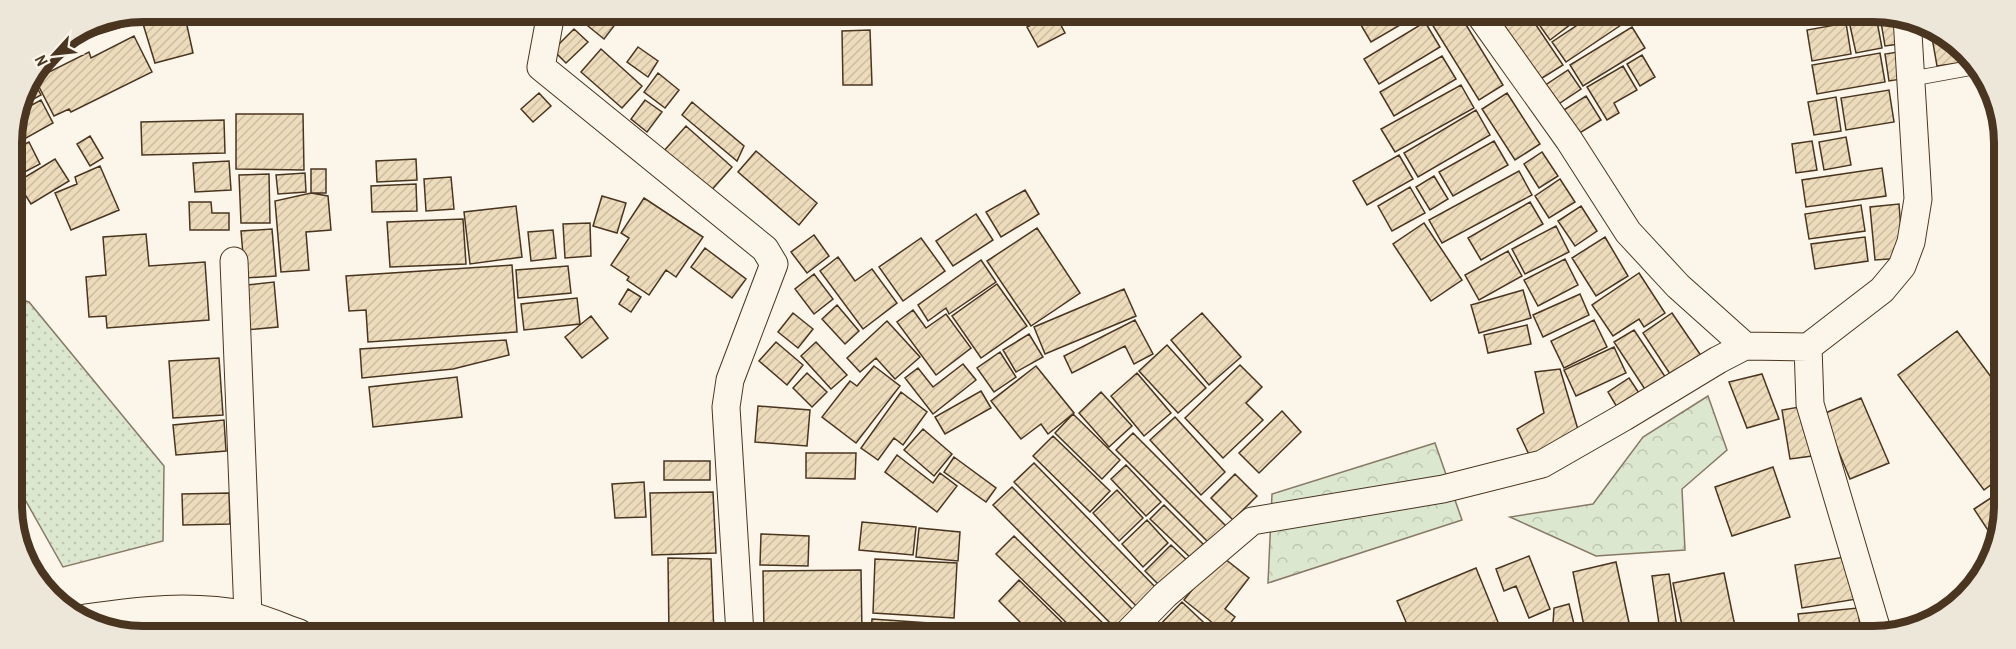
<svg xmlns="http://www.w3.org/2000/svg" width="2016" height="649" viewBox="0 0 2016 649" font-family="'Archivo Narrow',sans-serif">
<defs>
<pattern id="grass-dots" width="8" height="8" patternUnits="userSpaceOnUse" patternTransform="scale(1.5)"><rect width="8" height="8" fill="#dce7d0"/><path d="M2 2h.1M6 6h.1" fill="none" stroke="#bec7b2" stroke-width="1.8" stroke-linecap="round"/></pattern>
<pattern id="forest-crowns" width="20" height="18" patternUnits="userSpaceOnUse" patternTransform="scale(1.5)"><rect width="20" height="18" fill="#dce7d0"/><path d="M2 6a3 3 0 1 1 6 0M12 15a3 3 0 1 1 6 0" fill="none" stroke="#bec7b2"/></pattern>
<pattern id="building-hatch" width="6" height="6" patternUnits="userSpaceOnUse" patternTransform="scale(1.5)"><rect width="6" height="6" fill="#ecdcbc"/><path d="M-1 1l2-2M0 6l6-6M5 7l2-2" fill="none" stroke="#ccbda1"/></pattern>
</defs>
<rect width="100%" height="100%" fill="#fbf6e9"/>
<path fill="url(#grass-dots)" stroke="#887966" stroke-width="1.5" d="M13,297L29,302L164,466L163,541L63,567L14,480Z"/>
<path fill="url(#forest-crowns)" stroke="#887966" stroke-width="1.5" d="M1708,396L1727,450L1682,489L1685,550L1596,556L1510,517L1593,504L1643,437Z
M1435,443L1462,520L1268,583L1272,494Z"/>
<path fill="url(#building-hatch)" stroke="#4a3520" stroke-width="1.5" d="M148,12H184L193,53L155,63L140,14Z
M137,13L139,22L79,40L77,33L93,22Z
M359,13H380L362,20Z
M590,13H605L617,22L604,39L583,22Z
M839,14H868L869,15L842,23Z
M1035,14H1055L1065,33L1038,47L1027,27L1039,21Z
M1355,15H1404L1407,21L1371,42Z
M1439,15H1460L1503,85L1479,100L1430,21Z
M1498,16H1530L1563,65L1539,80Z
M1533,16H1572L1575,21L1550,40Z
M1591,16H1632L1633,17L1566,62L1552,42Z
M1812,16H1834L1835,20L1814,25Z
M1871,16H1876L1882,48L1856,53L1849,21Z
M1880,16L1903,17L1907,43L1885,46Z
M1425,22L1440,47L1379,84L1364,59Z
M1846,23L1851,54L1812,61L1807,30Z
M1632,27L1645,48L1583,86L1570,65Z
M574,29L588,42L566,63L553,50Z
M870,30L872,85H843L842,31Z
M1931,32L1971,56L1973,61L1937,66Z
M134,36L152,72L71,112L69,109L54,116L35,79L89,52L91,58Z
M638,47L658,61L648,77L627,62Z
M601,49L642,86L622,108L581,72Z
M1904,51L1908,78L1889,81L1885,54Z
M1880,53L1885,82L1817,94L1812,65Z
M1642,55L1655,77L1640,86L1627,64Z
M1442,56L1456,79L1394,116L1380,92Z
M1623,66L1637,90L1614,103L1619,113L1607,120L1587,87Z
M1568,70L1581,89L1554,107L1541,88Z
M658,73L679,90L665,108L644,92Z
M32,78L41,95L19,107L22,93Z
M1461,85L1474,108L1395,152L1381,129Z
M1889,90L1894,122L1846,130L1841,98Z
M539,93L551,106L533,122L521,109Z
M1507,93L1540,144L1515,160L1482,109Z
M1586,96L1601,120L1573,137L1559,113Z
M1836,97L1841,131L1814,135L1808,102Z
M41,100L53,123L17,143L12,135L17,113Z
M645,100L662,112L647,132L631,119Z
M692,102L744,146L737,161L682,115Z
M1476,110L1490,135L1418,177L1404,153Z
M236,114H303L304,170L236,169Z
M224,120L225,153L142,155L141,122Z
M686,126L732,167L709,193L663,152Z
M90,136L103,158L90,166L77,144Z
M1846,137L1851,165L1824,170L1819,142Z
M1494,141L1508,165L1453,196L1439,172Z
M1812,141L1817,170L1796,173L1792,144Z
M29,142L40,164L13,178V184L12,150Z
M756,151L817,203L799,225L738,172Z
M1542,152L1558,176L1539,188L1524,164Z
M1399,155L1413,179L1367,205L1353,181Z
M55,159L69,181L31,204L17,182Z
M416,159L417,180L377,182L376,161Z
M229,161L231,190L195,192L193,163Z
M100,166L119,210L71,230L55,193L77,184L75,177Z
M1882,168L1886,196L1806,207L1802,180Z
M311,169H326V193H311Z
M1519,171L1532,195L1442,243L1429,220Z
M305,173L306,192L278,194L276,175Z
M269,174L270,223H241L239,175Z
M1434,176L1448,199L1430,210L1416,187Z
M451,177L454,209L426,211L424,179Z
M1560,179L1575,202L1549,218L1535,196Z
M416,184L417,211L372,212L371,186Z
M1410,187L1425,213L1392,231L1378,206Z
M1025,190L1039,214L1001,237L986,212Z
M311,193L328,196L331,230L306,232L309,270L281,272L275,201Z
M602,196L626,203L617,233L593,226Z
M644,198L703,237L676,277L666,270L649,295L627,280L629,277L611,265L629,238L621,233Z
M189,202H211L212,213H229V230H190Z
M1530,202L1543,224L1481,260L1468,238Z
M1899,204L1903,258L1875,260L1870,207Z
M1861,205L1865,231L1809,239L1805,214Z
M516,206L522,257L470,264L464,212Z
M1581,206L1597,231L1575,246L1558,221Z
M976,214L993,240L953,266L936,241Z
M463,219L466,264L390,267L387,222Z
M590,223L591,256L565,258L563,224Z
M1424,223L1462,280L1431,301L1393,244Z
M1556,226L1569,252L1525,274L1512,249Z
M1037,228L1080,293L1031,326L987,261Z
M272,229L276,276L245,278L241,231Z
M553,230L556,258L531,261L528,232Z
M146,234L149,266L205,262L209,320L107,328L106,316L89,317L86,277L106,275L103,237Z
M814,235L829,256L807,273L791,252Z
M1605,237L1628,276L1596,296L1572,258Z
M1865,237L1868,261L1815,269L1811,244Z
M921,238L945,271L903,301L879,267Z
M705,248L746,279L732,298L691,267Z
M1508,251L1522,276L1479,300L1465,275Z
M838,257L855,281L872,269L897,303L863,329L820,271Z
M1565,259L1578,285L1538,306L1524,280Z
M981,260L996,282L949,314L946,308L928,321L918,305Z
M512,265L517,332L368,342L366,310L349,311L346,276Z
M568,266L571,293L518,298L516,270Z
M1639,273L1665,313L1644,327L1639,319L1613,336L1592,305Z
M814,274L833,299L814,314L795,289Z
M274,282L278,327L245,330L240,286Z
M997,284L1027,326L981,358L952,316Z
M628,289L641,297L631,312L619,304Z
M1124,289L1136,316L1045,354L1034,327Z
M1523,290L1531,318L1479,333L1471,305Z
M1580,294L1589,315L1543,337L1533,315Z
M577,298L580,324L524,330L521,304Z
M837,305L859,331L845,344L822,319Z
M913,310L926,328L946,314L971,348L936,375L897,322Z
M793,313L813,329L798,348L778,332Z
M1202,313L1241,357L1209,385L1171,340Z
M1672,313L1704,360L1674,380L1643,333Z
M591,316L608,338L582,358L565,337Z
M1135,320L1153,354L1134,364L1125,346L1072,373L1064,356Z
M1594,320L1607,347L1564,368L1551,341Z
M887,321L920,357L895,379L876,358L860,372L847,358Z
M1527,325L1531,344L1488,353L1484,335Z
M1634,330L1670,384L1650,397L1614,342Z
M1957,331L2000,389V478L1984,490L1898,375Z
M1029,334L1043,357L1016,372L1003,350Z
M506,340L509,355L453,369L362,378L360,349Z
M776,342L803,365L787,385L759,361Z
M816,342L847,375L831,389L801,356Z
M1167,345L1206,388L1178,413L1139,371Z
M1614,347L1626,373L1576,396L1564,370Z
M1000,352L1016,377L994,392L977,368Z
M219,358L223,415L173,418L169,361Z
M963,364L976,380L933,414L905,378L918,368L933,387Z
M1240,365L1262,387L1246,403L1263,420L1223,458L1185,418Z
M874,366L900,386L856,443L822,417L850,381L857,386Z
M1036,366L1074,413L1048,434L1041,424L1021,439L991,401Z
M1560,369L1579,433L1531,459L1517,429L1544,413L1535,372Z
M807,373L827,392L812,407L793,388Z
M1137,373L1171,413L1144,436L1111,396Z
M1762,374L1779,419L1747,428L1729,382Z
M457,377L462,417L373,427L369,387Z
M1629,378L1643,399L1621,414L1608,392Z
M981,391L991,408L945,434L935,417Z
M901,392L927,412L903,445L894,438L878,460L861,448Z
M1101,392L1132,426L1109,447L1079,413Z
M1861,398L1889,463L1850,479L1823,414Z
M758,406L810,410L807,446L755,442Z
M1805,406L1812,456L1790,459L1782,410Z
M1282,411L1301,432L1259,473L1239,453Z
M1073,414L1120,460L1102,479L1055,433Z
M1175,417L1225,472L1201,495L1150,440Z
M224,420L226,451L176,455L173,425Z
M923,429L952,454L934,476L904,450Z
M1133,433L1227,527L1210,544L1116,450Z
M1053,436L1110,491L1090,512L1033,456Z
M806,453H856L855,479L806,478Z
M897,455L933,483L940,473L957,486L937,512L885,472Z
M954,457L996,488L986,502L944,472Z
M664,461H710V480H664Z
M1034,463L1162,594L1143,613L1014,482Z
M1126,465L1161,502L1146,516L1111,479Z
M1773,467L1790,517L1732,536L1715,487Z
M1235,474L1257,496L1233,520L1211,498Z
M644,482L646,517L615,518L612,484Z
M1012,487L1139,616L1121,634L993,505Z
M1117,490L1143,518L1119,541L1093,513Z
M713,492L716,553L652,555L650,493Z
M2000,492L1999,540L1997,544L1974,509Z
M229,493L230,524L183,525L182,494Z
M1164,505L1208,549L1195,562L1150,519Z
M1147,520L1168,543L1143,567L1122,544Z
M862,522L916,527L913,555L859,550Z
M919,528L960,532L958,561L916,557Z
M761,534L809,536L808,566L760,565Z
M1014,536L1115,635H1079L996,554Z
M1171,545L1192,565L1166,592L1145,571Z
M1220,555L1249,578L1225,609L1235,617L1224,632L1184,600Z
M1529,556L1550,609L1529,618L1516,586L1504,591L1496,569Z
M1851,556L1857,599L1802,608L1795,565Z
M668,558L711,559L714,634H669Z
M875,559L957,563L954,618L873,613Z
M1616,562L1631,632L1612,636H1586L1573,572Z
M1476,568L1500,627L1479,636H1412L1397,601Z
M861,570L862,634H764L763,571Z
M1724,573L1737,636H1710L1707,624L1683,630L1673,583Z
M1669,574L1677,628L1660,631L1652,576Z
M1019,580L1075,635H1033L999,601Z
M1182,602L1217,635H1150Z
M1569,604L1577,636H1535L1534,629L1553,624L1554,608Z
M1858,608L1861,637H1801L1798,614Z
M872,619L958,625L957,634H871Z
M1017,627L1025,635H1010Z
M1706,630L1707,636H1676V635Z"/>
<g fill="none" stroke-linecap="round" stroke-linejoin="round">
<defs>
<path id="lane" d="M1910,79L1976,67"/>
<path id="street" d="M551,13L541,67L765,249L774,264L730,380L726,407L740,634
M1480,15L1569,140L1628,232L1678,286L1745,346
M234,261L248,615
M85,618C141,610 191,604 247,615C264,619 282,627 299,633
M1126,635L1165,595L1252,521L1443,489L1542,464L1624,417L1718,360L1745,346L1808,347
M1879,637L1810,404L1808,347L1882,290L1902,266L1911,242L1918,199L1907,17"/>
</defs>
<use href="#lane" stroke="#4a3520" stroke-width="16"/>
<use href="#street" stroke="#4a3520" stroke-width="29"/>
<use href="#lane" stroke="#fbf6e9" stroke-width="14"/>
<use href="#street" stroke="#fbf6e9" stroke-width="27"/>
</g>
<path d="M0 0H2016V649H0ZM143 22H1873A121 121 0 0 1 1994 143V505A121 121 0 0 1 1873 626H143A121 121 0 0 1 22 505V143A121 121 0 0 1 143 22Z" fill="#ede7d9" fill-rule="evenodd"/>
<path fill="none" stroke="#4a3520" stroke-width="8" d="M143 22H1873A121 121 0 0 1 1994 143V505A121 121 0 0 1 1873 626H143A121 121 0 0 1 22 505V143A121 121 0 0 1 143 22Z"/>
<g transform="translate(54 54) rotate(243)" stroke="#fbf6e9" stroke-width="4.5" paint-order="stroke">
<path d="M0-4.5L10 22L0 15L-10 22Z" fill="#4a3520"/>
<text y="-9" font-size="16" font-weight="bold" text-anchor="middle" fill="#4a3520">N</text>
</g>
</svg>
